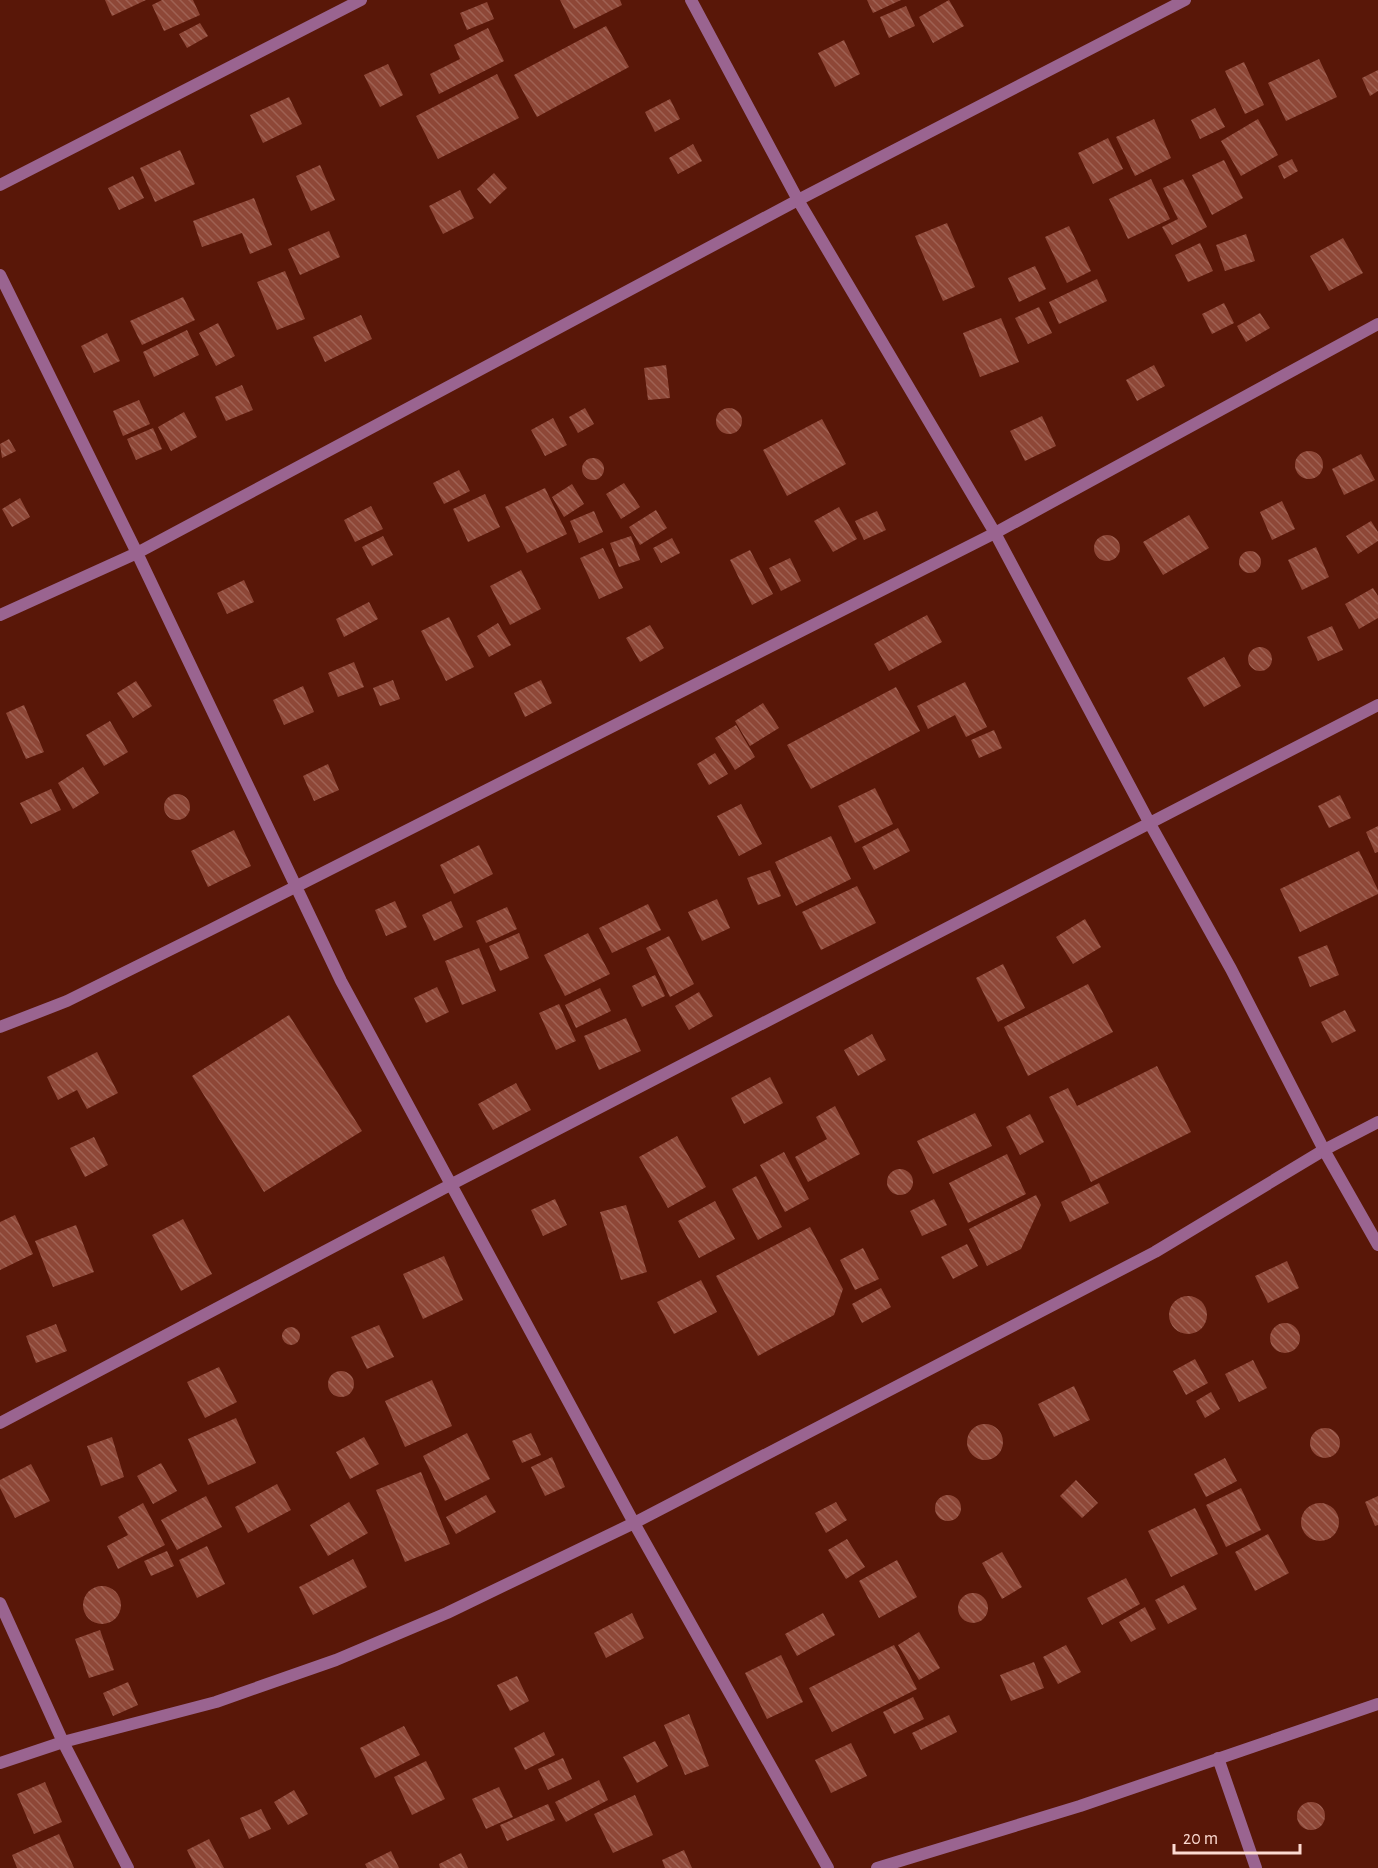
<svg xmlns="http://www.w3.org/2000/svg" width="1378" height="1868" viewBox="0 0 1378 1868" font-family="'Alegreya Sans',sans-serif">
<defs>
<pattern id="building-back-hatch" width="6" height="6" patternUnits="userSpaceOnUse" patternTransform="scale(1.5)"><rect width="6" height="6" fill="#8e4737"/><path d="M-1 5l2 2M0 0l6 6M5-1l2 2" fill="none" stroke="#9f6153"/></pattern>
</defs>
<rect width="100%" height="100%" fill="#591708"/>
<path fill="url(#building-back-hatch)" d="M105,0H146L112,16Z
M162,0H193L200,15L164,31L152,5Z
M560,0H620L622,5L574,29Z
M867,0H901L873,13Z
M949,0L964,26L933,43L919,17Z
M487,2L494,19L467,30L460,13Z
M906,6L915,26L889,38L880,17Z
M200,23L208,36L187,48L179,34Z
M606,26L629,67L537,117L514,75Z
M488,28L504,61L439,94L430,74L460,59L454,45Z
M844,40L860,74L835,87L818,53Z
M1319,59L1337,97L1286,121L1268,83Z
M1244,62L1264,105L1245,114L1225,71Z
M388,64L403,95L380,107L364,75Z
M1378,70V91L1370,96L1362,78Z
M497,74L519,118L438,159L416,116Z
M289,97L302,124L263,143L250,115Z
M670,99L680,119L655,132L645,112Z
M1215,108L1225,127L1200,139L1191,120Z
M1154,119L1171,158L1135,176L1116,137Z
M1258,119L1278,155L1241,176L1221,141Z
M1108,138L1123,169L1093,184L1078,153Z
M693,144L702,161L678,174L669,158Z
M180,150L195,184L155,202L140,168Z
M1292,159L1298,171L1284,179L1278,166Z
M1224,160L1243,198L1212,215L1192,175Z
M320,165L335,200L311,211L296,176Z
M494,173L507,188L490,204L477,189Z
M133,176L144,198L119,210L108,188Z
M1151,179L1170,219L1128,239L1109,199Z
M1183,179L1207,227L1172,245L1162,227L1178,219L1163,188Z
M460,190L474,218L443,234L429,206Z
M254,198L272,245L250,254L242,233L202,247L193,221Z
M947,223L975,287L943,301L915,236Z
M1069,226L1091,271L1067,283L1045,237Z
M329,231L340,257L300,275L288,249Z
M1246,234L1255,261L1225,271L1216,245Z
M1343,238L1363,273L1329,291L1310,256Z
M1200,243L1213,271L1188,282L1175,255Z
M1035,266L1046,289L1019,302L1008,278Z
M285,271L305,319L277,330L257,282Z
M1097,279L1107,301L1059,324L1049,302Z
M183,297L195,320L142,345L130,321Z
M1224,303L1234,323L1212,334L1202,314Z
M1039,307L1052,333L1028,344L1015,318Z
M1260,313L1270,328L1246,342L1237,326Z
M361,315L372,339L325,362L313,337Z
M1001,318L1019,362L980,377L963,333Z
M218,323L235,356L216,366L199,333Z
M187,330L199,355L154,377L143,352Z
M107,333L120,361L94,373L81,346Z
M666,365L670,398L648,400L644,368Z
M1154,365L1165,386L1137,401L1126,380Z
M242,385L253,410L226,421L215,397Z
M139,400L150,424L123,436L113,411Z
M585,408L594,424L578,433L569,417Z
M716 421a13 13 0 1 1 26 0a13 13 0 1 1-26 0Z
M184,412L197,437L171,451L158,427Z
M1042,416L1056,446L1025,461L1010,431Z
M553,418L567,445L545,456L531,430Z
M822,419L846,464L787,496L763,450Z
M153,428L162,449L136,460L127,439Z
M9,439L16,451L2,458L0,444Z
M1295 465a14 14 0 1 1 28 0a14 14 0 1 1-28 0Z
M1361,454L1375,480L1344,495L1332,469Z
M582 469a11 11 0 1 1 22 0a11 11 0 1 1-22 0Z
M459,470L470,491L444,504L433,483Z
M624,483L640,507L621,519L606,494Z
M572,484L584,504L564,517L552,497Z
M545,488L567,534L527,553L505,507Z
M485,494L500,527L468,542L453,509Z
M20,498L30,517L12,527L2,509Z
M1282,501L1295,529L1272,540L1260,512Z
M371,506L383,529L355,542L344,520Z
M839,507L857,539L833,552L814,521Z
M656,510L667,528L640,545L629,527Z
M594,511L603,532L579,543L570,521Z
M877,511L886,530L864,540L855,521Z
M1189,515L1209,548L1163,575L1143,542Z
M1371,521L1378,532V541L1358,554L1346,536Z
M1094 548a13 13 0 1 1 26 0a13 13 0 1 1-26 0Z
M383,536L393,555L372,566L362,547Z
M631,536L640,560L619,567L610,543Z
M672,538L680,553L661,563L653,548Z
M1316,547L1329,577L1302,590L1288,560Z
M603,548L623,588L599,599L580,558Z
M750,550L773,594L752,605L730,560Z
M1239 562a11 11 0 1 1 22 0a11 11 0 1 1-22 0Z
M790,558L801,581L781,591L769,568Z
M521,570L541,609L510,625L490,586Z
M244,580L254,602L227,614L217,593Z
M1373,588L1378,596V618L1359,629L1345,604Z
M369,602L378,619L344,637L336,619Z
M927,615L942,642L889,671L874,644Z
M449,617L474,667L446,681L421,631Z
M498,623L511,645L489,657L477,636Z
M650,625L664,648L640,662L626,638Z
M1332,626L1343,650L1318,661L1307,637Z
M1248 659a12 12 0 1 1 24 0a12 12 0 1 1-24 0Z
M1224,657L1241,686L1204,707L1187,678Z
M354,662L364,687L338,697L328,673Z
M393,680L400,699L380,706L373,688Z
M541,680L552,703L525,717L514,693Z
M136,681L152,706L133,718L117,693Z
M965,682L987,727L966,737L955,715L928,729L917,706Z
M303,686L314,712L284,725L273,700Z
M896,687L920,731L811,789L787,745Z
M763,703L779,728L750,746L735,721Z
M24,705L44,752L26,759L6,713Z
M110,721L128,752L104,766L86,735Z
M736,725L755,757L735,770L715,738Z
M994,730L1002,748L979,758L971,740Z
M715,753L728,774L709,785L697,764Z
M328,764L339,790L314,801L303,776Z
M83,767L99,793L73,809L58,783Z
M875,788L893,824L855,843L838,806Z
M51,789L61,810L31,824L20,803Z
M164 807a13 13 0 1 1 26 0a13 13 0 1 1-26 0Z
M1340,795L1351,818L1329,828L1318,806Z
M741,804L762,844L739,856L717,816Z
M1378,826V852L1375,853L1366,832Z
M898,828L910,851L874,870L862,847Z
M234,830L251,866L208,887L191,851Z
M831,836L851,879L796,906L775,862Z
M479,845L493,874L454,894L440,865Z
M1359,851L1378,890V894L1300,932L1280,889Z
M770,870L781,896L758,905L747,878Z
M857,886L876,923L821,950L802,912Z
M717,899L730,928L702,941L688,912Z
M395,901L407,927L386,936L375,910Z
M451,901L463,927L434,941L422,915Z
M648,904L661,930L612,953L599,928Z
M507,907L517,929L486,943L476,921Z
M1085,919L1101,947L1073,964L1056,937Z
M519,933L529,958L500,971L489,946Z
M588,933L610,974L565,996L544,955Z
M669,936L694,984L670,997L646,948Z
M1327,945L1339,975L1310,987L1298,957Z
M479,948L496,991L462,1005L445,961Z
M1003,964L1025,1008L998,1022L976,978Z
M655,975L665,996L642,1007L632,986Z
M1088,984L1113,1032L1028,1076L1004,1027Z
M437,987L449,1012L426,1023L414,998Z
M600,988L611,1011L576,1028L565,1005Z
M699,992L713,1016L689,1030L675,1006Z
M559,1004L576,1041L556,1050L539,1013Z
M1345,1010L1356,1031L1332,1043L1321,1022Z
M289,1015L362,1131L264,1192L192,1076Z
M626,1018L641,1051L599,1070L584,1036Z
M872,1034L886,1060L858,1076L844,1050Z
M97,1052L118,1093L87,1109L77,1090L58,1100L47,1077Z
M1157,1066L1191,1132L1091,1182L1049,1097L1068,1088L1077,1106Z
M770,1077L783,1103L744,1124L731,1098Z
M516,1083L531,1110L493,1130L478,1104Z
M835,1106L860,1154L808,1182L795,1157L827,1139L816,1117Z
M975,1113L992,1146L933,1174L917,1141Z
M1030,1114L1044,1142L1020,1155L1006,1127Z
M677,1136L706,1187L668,1208L639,1157Z
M94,1137L108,1165L85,1177L70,1148Z
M784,1152L809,1199L785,1212L760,1165Z
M1007,1154L1026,1194L968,1223L949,1183Z
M887 1182a13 13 0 1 1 26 0a13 13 0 1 1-26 0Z
M756,1176L782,1227L758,1240L732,1189Z
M1099,1183L1109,1203L1070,1222L1061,1202Z
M1036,1195L1041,1205L1021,1249L987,1266L969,1229Z
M555,1199L567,1225L543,1236L531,1210Z
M934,1199L947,1225L922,1236L910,1211Z
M715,1201L735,1239L699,1258L678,1221Z
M626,1205L647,1272L621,1280L600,1212Z
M15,1215L33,1254L0,1270V1222Z
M183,1219L212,1274L181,1291L152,1235Z
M76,1225L94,1272L53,1287L35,1241Z
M810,1227L843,1289L834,1315L758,1356L716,1276Z
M967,1244L978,1266L953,1279L941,1257Z
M863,1248L879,1279L855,1290L840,1260Z
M444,1256L463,1300L423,1319L403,1274Z
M1287,1261L1299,1288L1268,1303L1255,1276Z
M701,1280L717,1312L674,1334L657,1302Z
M881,1288L891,1307L862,1323L852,1304Z
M1169 1315a19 19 0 1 1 38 0a19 19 0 1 1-38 0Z
M1270 1338a15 15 0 1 1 30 0a15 15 0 1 1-30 0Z
M56,1324L67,1351L36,1363L26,1336Z
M379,1325L394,1357L367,1369L351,1337Z
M282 1336a9 9 0 1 1 18 0a9 9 0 1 1-18 0Z
M1195,1359L1208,1383L1186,1395L1173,1371Z
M1253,1360L1267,1388L1239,1402L1225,1374Z
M219,1367L237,1402L205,1418L187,1382Z
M328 1384a13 13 0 1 1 26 0a13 13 0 1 1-26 0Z
M432,1380L452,1426L405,1447L385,1401Z
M1074,1386L1090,1420L1054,1437L1038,1404Z
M1211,1392L1220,1409L1205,1418L1196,1401Z
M236,1418L256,1463L208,1485L188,1439Z
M967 1442a18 18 0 1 1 36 0a18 18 0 1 1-36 0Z
M1310 1443a15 15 0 1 1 30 0a15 15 0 1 1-30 0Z
M467,1433L490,1479L445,1501L423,1456Z
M531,1433L541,1455L522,1463L512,1441Z
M112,1437L124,1477L101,1486L87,1446Z
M364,1437L379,1464L350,1479L336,1452Z
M552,1457L565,1487L545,1496L531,1467Z
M1225,1458L1237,1481L1206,1497L1194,1474Z
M161,1463L177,1491L153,1504L137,1476Z
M31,1464L50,1501L15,1518L0,1488V1480Z
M421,1472L450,1544L405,1562L376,1490Z
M1076,1480L1098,1503L1082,1518L1060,1496Z
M277,1484L291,1510L248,1533L235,1507Z
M1241,1488L1261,1530L1226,1547L1206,1505Z
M486,1495L496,1512L456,1534L446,1517Z
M935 1508a13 13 0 1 1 26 0a13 13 0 1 1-26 0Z
M206,1496L222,1527L177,1550L161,1520Z
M1378,1496V1525L1375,1526L1365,1502Z
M349,1502L368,1533L328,1556L310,1525Z
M836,1502L847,1520L826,1533L815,1513Z
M1301 1522a19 19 0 1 1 38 0a19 19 0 1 1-38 0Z
M143,1503L165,1545L118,1569L107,1546L128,1535L118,1517Z
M1195,1508L1218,1554L1171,1577L1148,1531Z
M1268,1534L1289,1573L1255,1591L1235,1552Z
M847,1539L865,1567L846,1579L828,1550Z
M207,1546L225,1584L197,1598L179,1560Z
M167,1551L174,1566L151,1576L144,1561Z
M1002,1552L1022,1587L1002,1599L982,1563Z
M353,1559L367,1587L313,1615L299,1587Z
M897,1560L917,1597L879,1618L859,1581Z
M1126,1578L1140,1604L1102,1625L1087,1598Z
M1184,1585L1197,1609L1168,1624L1155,1600Z
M83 1605a19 19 0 1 1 38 0a19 19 0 1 1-38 0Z
M958 1608a15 15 0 1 1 30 0a15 15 0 1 1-30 0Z
M1145,1607L1156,1629L1131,1642L1119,1622Z
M632,1613L644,1638L606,1658L594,1633Z
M823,1613L835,1635L797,1656L785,1634Z
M100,1630L114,1670L89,1678L75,1639Z
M919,1632L940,1668L919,1680L898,1645Z
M894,1645L917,1689L832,1732L809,1688Z
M1066,1645L1081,1672L1058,1684L1043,1657Z
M781,1655L803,1702L767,1719L745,1673Z
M1034,1662L1044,1688L1011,1701L1000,1675Z
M517,1676L529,1701L510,1711L497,1685Z
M128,1682L138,1705L113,1716L103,1693Z
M913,1697L924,1719L894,1734L883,1712Z
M689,1714L709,1766L685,1775L664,1725Z
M949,1715L957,1732L921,1750L912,1733Z
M404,1726L420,1755L375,1778L360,1748Z
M544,1732L555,1755L525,1770L514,1748Z
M655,1741L668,1766L637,1783L623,1757Z
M851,1743L867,1776L831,1793L815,1760Z
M563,1758L572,1779L548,1790L538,1769Z
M426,1761L445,1799L412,1815L394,1777Z
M599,1780L608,1800L566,1822L555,1802Z
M45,1782L62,1822L34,1834L17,1794Z
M499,1787L513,1817L486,1829L472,1799Z
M294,1790L308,1814L288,1825L274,1802Z
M635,1795L653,1835L613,1853L594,1814Z
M1297 1816a14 14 0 1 1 28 0a14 14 0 1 1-28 0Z
M548,1804L555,1820L507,1841L500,1825Z
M261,1809L271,1829L249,1839L240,1818Z
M59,1834L74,1868H17L12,1855Z
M209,1839L224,1868H196L187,1850Z
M684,1850L692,1868H665L662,1860Z
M391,1851L399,1868H367L365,1864Z
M461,1853L468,1868H440L439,1864Z"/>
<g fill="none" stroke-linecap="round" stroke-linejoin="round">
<path stroke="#9a6490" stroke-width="12" d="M691,0L798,200L995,533L1149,822L1231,969L1324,1150L1378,1245
M0,185L361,0
M0,275L137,553L341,981L634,1523L828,1868
M0,615L137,553L798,200L1185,0
M0,1027L67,1001L210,930L995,533L1378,324
M0,1423L452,1184L1378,705
M0,1603L63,1742L128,1868
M1218,1758L1256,1868
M0,1763L63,1742L216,1702L336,1660L447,1613L634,1523L1155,1252L1324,1150L1378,1122
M877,1868L1080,1806L1378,1704"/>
</g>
<path d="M1174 1844v9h126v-9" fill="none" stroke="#fcdad1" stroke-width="3"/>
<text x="1183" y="1844" font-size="18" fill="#fcdad1" stroke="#591708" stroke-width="4.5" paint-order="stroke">20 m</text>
</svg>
